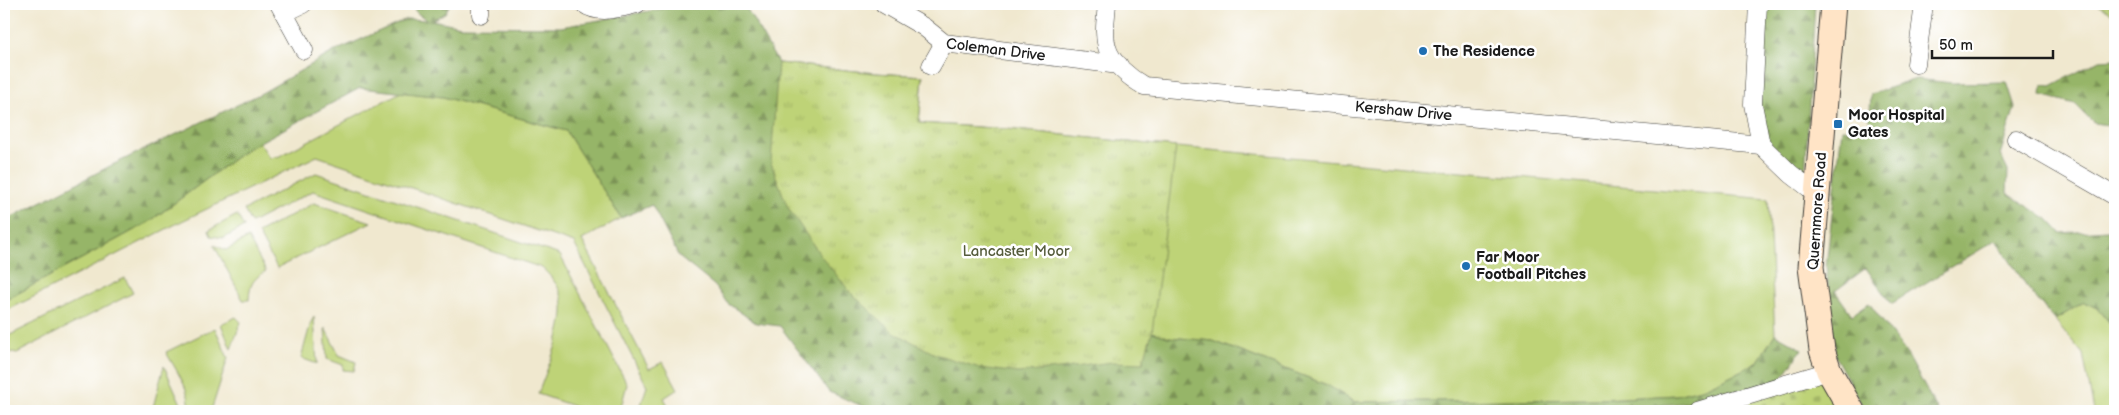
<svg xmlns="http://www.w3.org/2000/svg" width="2119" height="415" viewBox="0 0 2119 415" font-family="'Balsamiq Sans',sans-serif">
<defs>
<pattern id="forest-firs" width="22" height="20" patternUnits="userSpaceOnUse" patternTransform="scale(1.25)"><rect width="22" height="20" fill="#96b568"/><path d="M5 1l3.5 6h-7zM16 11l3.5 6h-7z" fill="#7a9255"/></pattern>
<pattern id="cemetery-stones" width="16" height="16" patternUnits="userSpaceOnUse" patternTransform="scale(1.25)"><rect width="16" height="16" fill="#bed377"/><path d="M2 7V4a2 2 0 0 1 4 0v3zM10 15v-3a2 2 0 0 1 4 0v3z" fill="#a3b566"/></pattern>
<pattern id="park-tufts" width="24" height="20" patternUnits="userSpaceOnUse" patternTransform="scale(1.25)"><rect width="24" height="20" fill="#bed377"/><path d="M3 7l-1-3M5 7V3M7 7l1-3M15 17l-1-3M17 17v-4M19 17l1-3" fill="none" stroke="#a3b566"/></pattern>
</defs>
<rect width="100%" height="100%" fill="#fff"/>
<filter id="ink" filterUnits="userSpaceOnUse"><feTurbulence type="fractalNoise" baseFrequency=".02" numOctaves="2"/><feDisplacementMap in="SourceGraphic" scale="10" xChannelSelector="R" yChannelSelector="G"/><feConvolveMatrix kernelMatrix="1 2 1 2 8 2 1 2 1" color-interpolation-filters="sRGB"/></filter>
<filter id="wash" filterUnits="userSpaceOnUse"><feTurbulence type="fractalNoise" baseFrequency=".0096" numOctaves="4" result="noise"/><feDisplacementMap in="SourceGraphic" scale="20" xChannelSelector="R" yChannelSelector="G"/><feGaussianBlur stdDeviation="1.12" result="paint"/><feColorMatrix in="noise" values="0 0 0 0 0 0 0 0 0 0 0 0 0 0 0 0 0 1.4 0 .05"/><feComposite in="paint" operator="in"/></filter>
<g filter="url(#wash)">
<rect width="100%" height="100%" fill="#f0e8cf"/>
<path fill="#bed377" stroke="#6d784a" d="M401,92L443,97L566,131L621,218L582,240L649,369L663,362L678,389L664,398L671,411H639L647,386L574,243L317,156L182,221L4,312V301L149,222L247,149L259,142L270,158L280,156Z
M1007,129L1176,147L1768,199L1775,334L1757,363L1705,388L1677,395L1604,399L1354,402L1327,385L1213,341L1168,337L1085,311Z
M316,173L560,255L627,384L620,411H588L538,394C547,369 565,329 563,304C562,289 552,277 542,268L313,191L251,223L244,210Z
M314,203L371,222L277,268L258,233Z
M237,215L244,227L224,238L211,236L209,230Z
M248,238L266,271C252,280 250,284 249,300H243L214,245L226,250Z
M125,278L133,293L17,353L12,352L4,357V338Z
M2084,302L2099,309L2115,330V411H2094L2083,354L2055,320Z
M236,317L241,322L231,349L221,324Z
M314,317L317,364L301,358L311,322Z
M215,328L228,358L211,411H189C192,391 175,369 166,352Z
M325,328L339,355L356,362L354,371L343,370V365L327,359Z
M164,366L181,404L179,409L175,411H152Z"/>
<path fill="url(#forest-firs)" stroke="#596842" d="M410,4H450L445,13L432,20L461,26L561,27L688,4H716L747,9L778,63L875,73L923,76L919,123L1007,129L1085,311L1168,337L1213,341L1327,385L1354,402L1604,399L1677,395L1705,388L1757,363L1775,334L1802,349L1780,381L1685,403L1600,411H874L829,392L780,326L756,323L727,303L715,286L679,257L652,205L621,218L566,131L443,97L360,88L247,149L149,222L4,301V221L110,166L260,94L333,52L406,19L427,20L417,13Z
M1764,4H1815L1805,175L1767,142L1759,103Z
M2115,59V126L2094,123L2075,104L2041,95L2042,85L2051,86L2100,60Z
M1916,79L1952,83L2007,82L2015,107L2000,155L2008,171L2007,193L2048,219L2061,233L2108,230L2115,234V330L2099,309L2084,302L2055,320L2030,291L1996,240L1891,304L1866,268L1835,291L1852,315L1869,303L1907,354L1938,411H1865L1836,358L1826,266L1842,129L1869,131L1871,94Z"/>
<path fill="url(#cemetery-stones)" stroke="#6d784a" d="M1829,371L1852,411H1697Z"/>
<path fill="url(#park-tufts)" stroke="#6d784a" d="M2095,4H2115V15Z
M778,63L875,73L923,76L919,123L1007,129L1176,147L1152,332L1143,363L1112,362L1059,369L1018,373L980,368L935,354L892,331L851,293L821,256L788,208L771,163Z"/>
</g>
<g filter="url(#ink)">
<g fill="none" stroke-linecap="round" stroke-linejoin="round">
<defs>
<g id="street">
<path d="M279,4L304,50"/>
<path d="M481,4V15"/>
<path d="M584,4C599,15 620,8 637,4"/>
<path id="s1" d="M884,4L924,27L944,43L1119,65"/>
<path id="s2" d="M1107,4C1106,17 1103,33 1107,47C1111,63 1130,78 1144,86L1761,145"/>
<path d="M1758,4L1753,104L1761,145L1791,174L1817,194"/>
<path d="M284,13L303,4"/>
<path d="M1916,64L1924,4"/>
<path d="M931,66L944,43"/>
<path d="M2016,139L2115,196"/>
<path d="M1697,411L1829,371"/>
</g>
<path id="secondary" d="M1833,4L1811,267L1822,350L1829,371L1852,411"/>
</defs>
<use href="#street" stroke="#3c3b37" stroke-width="19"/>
<use href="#secondary" stroke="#3c3b37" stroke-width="27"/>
<use href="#street" stroke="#fff" stroke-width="18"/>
<use href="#secondary" stroke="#ffe4c6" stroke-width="25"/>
</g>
</g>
<g fill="#1f6fb2" stroke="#fff" stroke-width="2">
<circle cx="1423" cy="51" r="5"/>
<rect x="1833" y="119" width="10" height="10" rx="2.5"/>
<circle cx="1466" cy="266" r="5"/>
</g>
<g text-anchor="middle" stroke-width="5" stroke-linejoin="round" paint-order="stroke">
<g font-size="15" fill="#1c1c1c" stroke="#fff">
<text dy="5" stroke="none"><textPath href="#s1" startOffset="124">Coleman Drive</textPath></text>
<text dy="5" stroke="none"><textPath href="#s2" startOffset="359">Kershaw Drive</textPath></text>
<text transform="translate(1817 211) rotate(-86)" y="5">Quernmore Road</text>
</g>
<g font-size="15" font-weight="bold" fill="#1c1c1c" stroke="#fff" text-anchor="start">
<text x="1433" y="56">The Residence</text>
<text x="1848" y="120">Moor Hospital<tspan x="1848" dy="17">Gates</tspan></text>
<text x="1476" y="262">Far Moor<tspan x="1476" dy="17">Football Pitches</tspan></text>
</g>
<g font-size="15" fill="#555c3c" stroke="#fff">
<text x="1016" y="256">Lancaster Moor</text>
</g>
</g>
<rect width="2119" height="415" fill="none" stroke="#fff" stroke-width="20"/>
<path d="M1932 50v8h121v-8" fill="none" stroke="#1c1c1c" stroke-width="2.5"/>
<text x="1939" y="50" font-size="15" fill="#1c1c1c" stroke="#ffffff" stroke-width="4" paint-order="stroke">50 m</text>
</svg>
